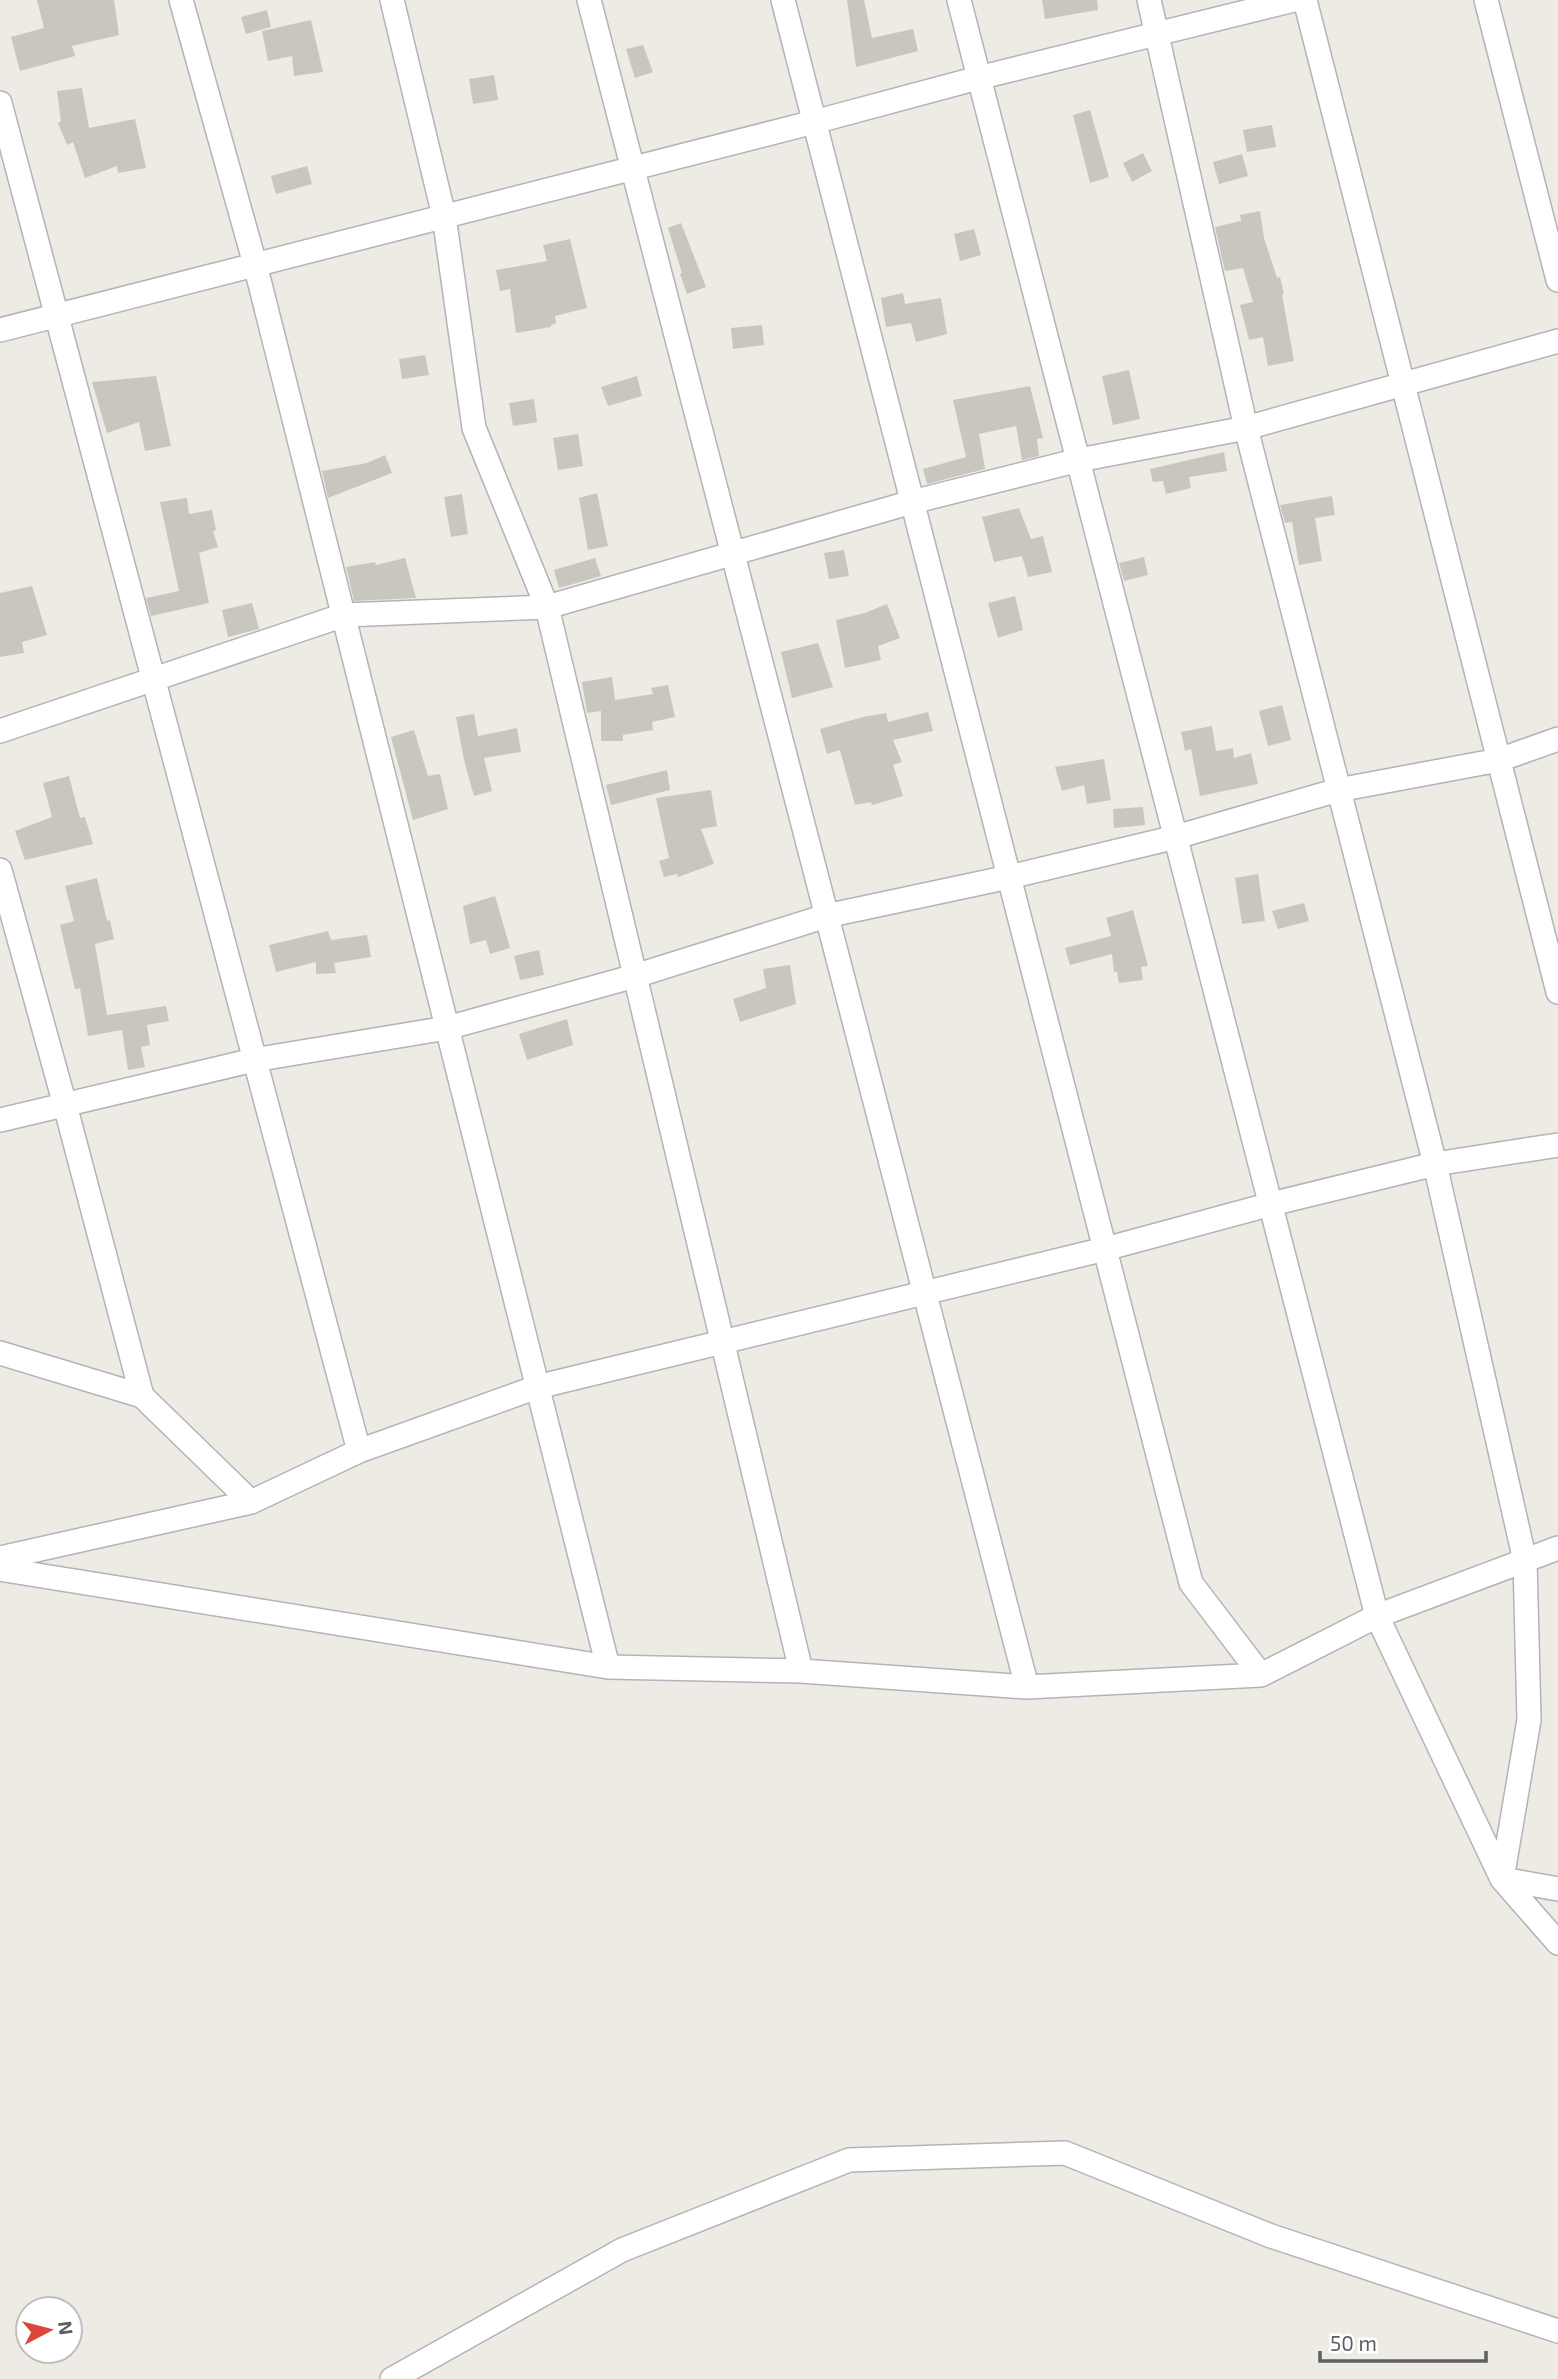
<svg xmlns="http://www.w3.org/2000/svg" width="1558" height="2379" viewBox="0 0 1558 2379" font-family="'Exo 2',sans-serif">
<rect width="100%" height="100%" fill="#edebe4"/>
<path fill="#c9c6c0" d="M37,0H114L119,35L72,46L75,56L20,71L11,37L44,28Z
M847,0H864L872,38L913,29L918,51L856,67Z
M1042,0H1097L1098,10L1045,19Z
M267,10L271,27L246,34L241,17Z
M311,20L323,72L294,76L292,56L268,61L262,31Z
M643,45L653,72L635,78L626,49Z
M494,75L498,100L473,104L469,79Z
M82,88L89,128L135,119L146,168L118,173L117,166L85,178L73,142L67,145L58,123L61,121L57,91Z
M1090,110L1109,177L1090,183L1073,115Z
M1272,125L1276,147L1247,152L1243,130Z
M1143,153L1152,171L1132,182L1123,163Z
M1242,154L1248,176L1219,184L1213,162Z
M307,166L312,184L276,194L271,176Z
M1260,211L1264,238L1277,278L1280,277L1284,294H1282L1294,361L1268,366L1263,337L1249,340L1240,305L1253,302L1243,268L1225,271L1215,227L1241,221L1240,215Z
M681,223L706,287L687,294L680,274L682,273L668,228Z
M974,229L981,255L960,261L954,234Z
M570,239L587,308L555,316L556,323L551,325V327L516,333L510,289L500,291L496,270L547,261L543,245Z
M903,293L905,304L941,298L947,334L916,342L911,323L886,327L881,298Z
M762,325L764,345L733,349L731,328Z
M425,355L429,375L402,379L399,359Z
M1129,370L1140,419L1113,425L1102,376Z
M156,376L171,446L145,451L139,422L107,433L92,382Z
M637,376L642,396L608,406L601,387Z
M1030,386L1043,438L1037,439L1039,456L1022,460L1016,426L979,434L985,469L927,484L923,469L966,457L953,400Z
M534,399L537,422L513,426L509,403Z
M578,434L583,466L558,470L553,438Z
M1224,452L1227,471L1189,477L1191,488L1166,494L1163,481L1153,482L1150,469Z
M385,455L392,473L328,498L322,471L367,463Z
M597,493L608,546L588,550L579,498Z
M462,494L468,534L451,537L444,497Z
M1332,496L1335,515L1315,518L1322,561L1299,565L1292,522L1285,523L1280,505Z
M187,498L189,514L212,510L216,530L213,531L218,547L199,553L209,603L151,616L146,598L179,591L160,502Z
M1019,508L1031,539L1043,536L1052,572L1028,577L1022,556L994,562L982,517Z
M844,550L849,576L829,579L824,553Z
M1144,557L1148,575L1124,581L1119,563Z
M405,558L416,598L354,601L346,567L375,562L376,565Z
M595,558L601,576L559,588L554,570Z
M32,586L47,635L22,642L24,653L0,657V593Z
M1015,596L1023,630L998,638L988,603Z
M252,603L259,629L228,637L222,610Z
M887,604L900,638L878,646L881,660L845,668L836,620L865,613Z
M818,643L833,687L792,698L781,652Z
M612,677L615,700L653,694L651,688L668,685L675,717L652,722L653,730L623,735V741H601V711L587,713L582,682Z
M1282,705L1291,740L1268,746L1259,711Z
M928,712L933,731L893,740L902,762L893,765L903,796L872,805L871,802L855,805L840,750L827,754L820,729L863,717L886,713L888,722Z
M474,714L478,736L517,728L521,752L484,758L492,791L474,796L464,760L456,717Z
M1212,726L1216,751L1233,748L1234,758L1251,753L1258,784L1200,796L1191,749L1185,751L1181,732Z
M414,730L428,776L440,774L448,809L413,820L391,737Z
M1104,759L1111,800L1087,804L1084,785L1062,791L1055,767Z
M667,770L670,790L611,805L606,785Z
M69,776L80,818L85,817L93,844L25,860L15,831L52,817L43,783Z
M711,790L717,826L701,829L714,864L678,877L677,874L664,877L659,861L669,858L656,798Z
M1143,807L1145,825L1114,828L1113,809Z
M1258,874L1265,921L1242,924L1235,878Z
M97,878L107,921L110,920L114,939L95,944L107,1015L166,1006L169,1021L147,1025L150,1045L141,1047L145,1067L128,1070L122,1030L88,1036L80,988L75,989L60,925L74,921L65,886Z
M495,896L510,948L490,954L486,940L470,944L463,906Z
M1304,903L1309,921L1278,929L1272,911Z
M1133,910L1148,966L1141,967L1143,980L1119,983L1117,972H1114L1112,954L1070,965L1065,948L1111,936L1106,918Z
M328,931L331,940L367,935L371,957L334,963L336,973L316,974V962L276,972L269,945Z
M539,950L544,975L520,980L514,956Z
M790,965L796,1004L740,1022L733,999L766,988L763,969Z
M567,1019L573,1045L527,1060L519,1034Z"/>
<g fill="none" stroke-linecap="round" stroke-linejoin="round">
<defs>
<path id="minor" d="M181,0L255,264L608,1667
M392,0L444,216L474,428L547,607L801,1671
M589,0L1027,1687
M783,0L1191,1583L1261,1675
M959,0L1377,1616L1502,1879L1558,1889
M1149,0L1246,428L1435,1164L1525,1561L1529,1720L1502,1879L1558,1943
M1305,0L1558,992
M1486,0L1558,280
M0,103L359,1451
M0,330L814,122L978,78L1294,0
M0,731L344,615L547,607L912,502L1079,460L1246,428L1558,341
M0,870L65,1105L142,1396L251,1502
M0,1120L254,1060L447,1028L635,976L826,916L1009,877L1176,837L1338,790L1499,760L1558,739
M0,1353L142,1396
M0,1558L251,1502L359,1451L537,1387L1105,1249L1271,1204L1435,1164L1558,1145
M0,1569L608,1667L801,1671L1027,1687L1261,1675L1377,1616L1558,1548
M392,2379L622,2250L849,2160L1065,2153L1271,2236L1558,2331"/>
</defs>
<use href="#minor" stroke="#b1b4b8" stroke-width="26"/>
<use href="#minor" stroke="#fff" stroke-width="23"/>
</g>
<g transform="translate(49 2330) rotate(83)"><circle r="33" fill="#ffffff" stroke="#bebfc1" stroke-width="2"/>
<path d="M0-5L12 26L0 18L-12 26Z" fill="#dc463b"/>
<text y="-10" font-size="19" font-weight="bold" text-anchor="middle" fill="#5c5f63">N</text>
</g>
<path d="M1320 2351v10h166v-10" fill="none" stroke="#5c5f63" stroke-width="3.5"/>
<text x="1330" y="2351" font-size="21" fill="#5c5f63" stroke="#ffffff" stroke-width="5" paint-order="stroke">50 m</text>
</svg>
